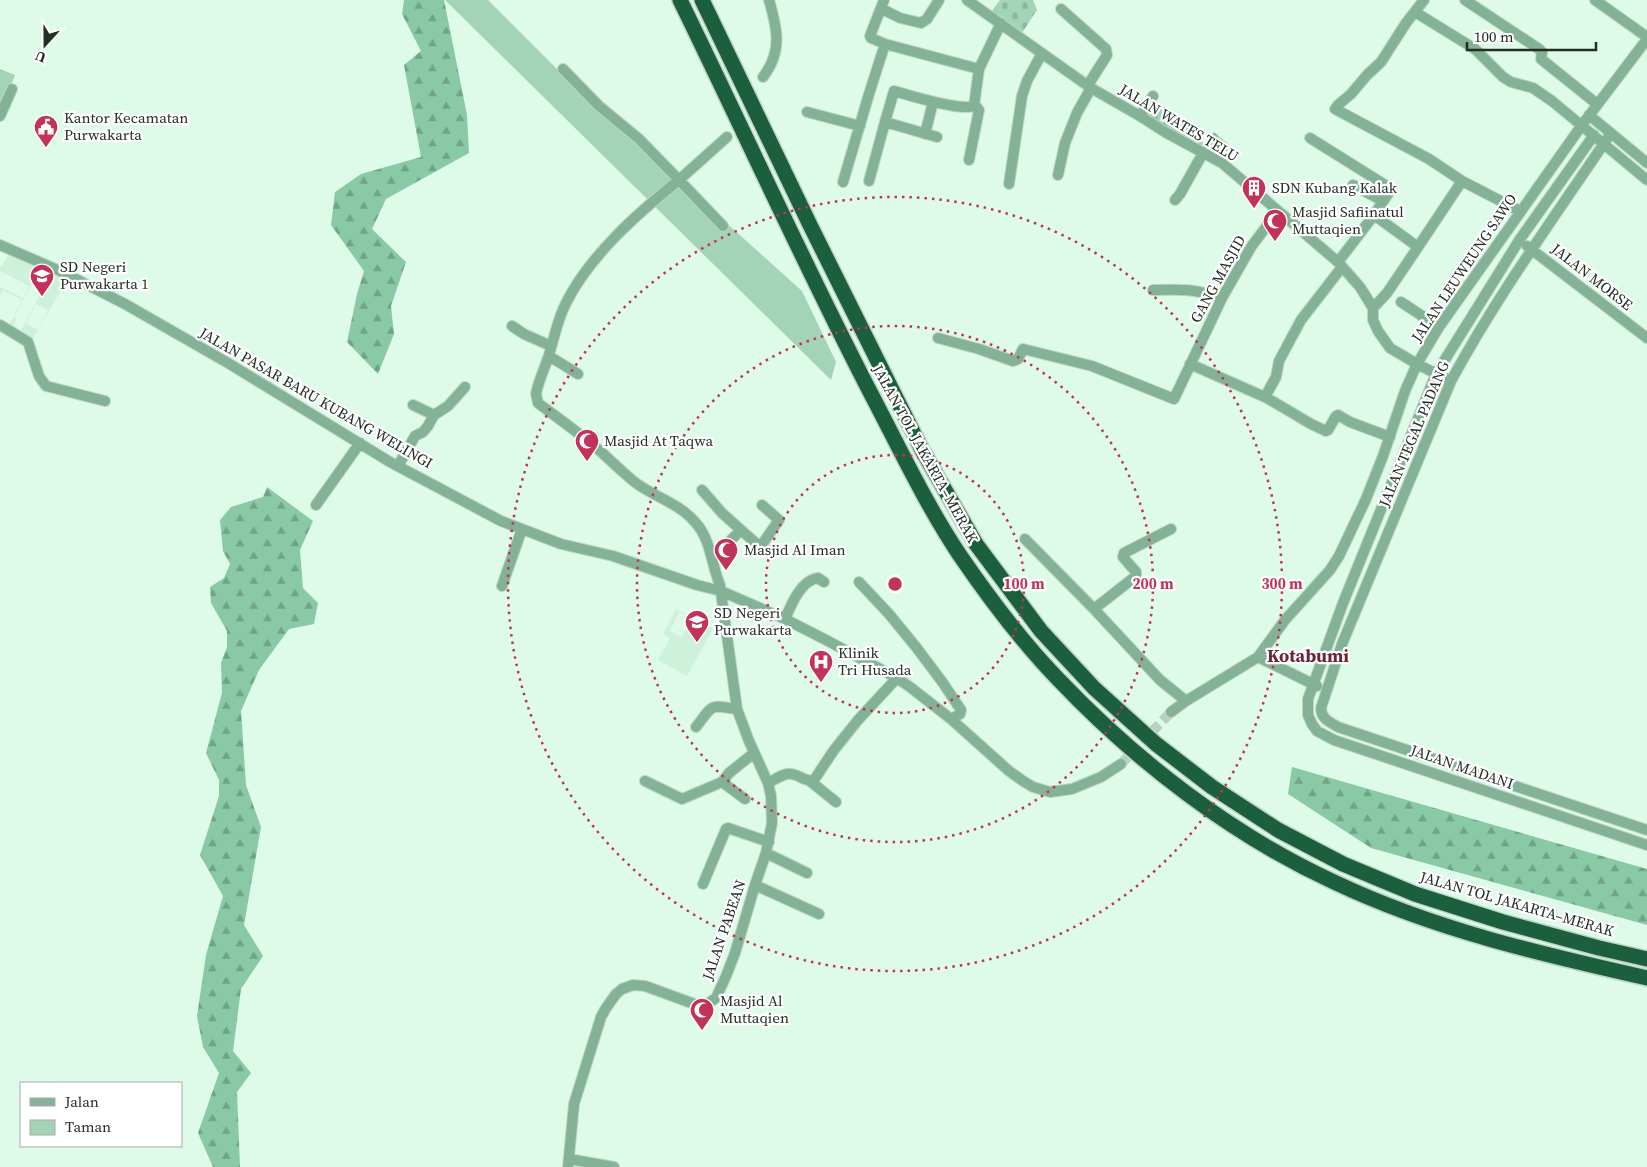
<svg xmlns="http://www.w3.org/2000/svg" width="1647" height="1167" viewBox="0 0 1647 1167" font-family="'Source Serif 4',serif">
<defs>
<pattern id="forest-firs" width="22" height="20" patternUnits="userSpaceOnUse" patternTransform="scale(1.25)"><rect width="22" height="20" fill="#89c9a5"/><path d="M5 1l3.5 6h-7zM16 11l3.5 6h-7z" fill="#70a486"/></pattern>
<pattern id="cemetery-stones" width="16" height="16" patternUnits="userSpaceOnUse" patternTransform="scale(1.25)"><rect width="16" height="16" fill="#a3d4b7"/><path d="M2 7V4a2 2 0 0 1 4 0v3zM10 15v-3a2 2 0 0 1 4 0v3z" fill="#8cb69d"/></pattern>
</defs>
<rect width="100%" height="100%" fill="#defae9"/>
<path fill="#cdf1db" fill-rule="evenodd" d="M9,254L67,280L31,342L7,329L22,300L3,290L0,297V287L23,298L29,286L0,271V268ZM34,279L45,285L21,331L13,326L17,318L14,317ZM36,304L48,310L38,330L26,323Z
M676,609L713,629L687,676L658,660L670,638L663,634ZM679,612L691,618L682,637L670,631Z"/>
<path fill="#a3d4b7" d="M445,0H488L573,85L802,291L836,362L831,380Z
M0,69L15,75L0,113Z"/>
<path fill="url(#forest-firs)" d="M404,0H444L467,115L469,153L386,199L372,229L406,262L391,306L394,334L378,374L347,342L357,294L364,271L331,225L335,192L361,174L421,157L404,65L421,51L402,14Z
M267,487L313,521L300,550L303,588L318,603L314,624L289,629L259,670L241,711L246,785L261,827L244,925L263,956L241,989L233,1051L251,1073L237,1092L240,1167H213L198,1133L219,1073L203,1047L197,1016L206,955L223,896L200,855L219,796V780L206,753L222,693L221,663L227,647V631L211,603L210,587L224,578L230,564L223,551L220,520L231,507L263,497Z
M1292,767L1647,869V925L1371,848L1288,794Z"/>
<path fill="url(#cemetery-stones)" d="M1000,0H1033L1037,10L1022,33L991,12Z
M1154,100L1185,122L1192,129L1189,136L1202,142H1207L1214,132L1231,146L1221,159L1144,115Z"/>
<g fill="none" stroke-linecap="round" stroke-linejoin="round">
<path stroke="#b9d1c2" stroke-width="10" stroke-dasharray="10 5" stroke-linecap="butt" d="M1121,764L1171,712"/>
<defs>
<path id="minor" d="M884,0L870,36L871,38L885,44L979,69
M967,0L1091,88L1140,116L1165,132L1222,163L1338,262L1360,287L1373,308V320L1378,331L1390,348L1417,364L1451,381
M1424,0L1406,23L1381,62L1367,75L1351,94L1338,105L1335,109L1429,159L1462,181
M1465,0L1539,49L1542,52L1541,59L1597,104
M1595,0L1647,37
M882,9L900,18L921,23L927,19L939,0
M1061,9L1106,49L1107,55L1088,85
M1415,12L1475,49L1503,77L1511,82L1533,88L1552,101L1647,180
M563,69L599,106L639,139L679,180L727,137
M763,77C783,51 777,28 769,0
M807,112L860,126
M1589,115L1647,163
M0,116L12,89
M1140,116L1153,96
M1611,133C1556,215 1498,294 1451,381L1342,644L1321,708C1321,719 1330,722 1338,727L1647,830
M925,134L933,102
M1594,135L1520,239L1436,374L1343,603L1308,699V715L1312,724L1317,731L1334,740L1647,845
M937,137L885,122L894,91C911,96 960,111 974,106L979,69L1001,23
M1310,138L1390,188V191L1374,215L1418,247L1387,293L1373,308
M969,160L979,110L975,105
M1058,175L1065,143L1077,113L1091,88
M869,181L885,122
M843,182L869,94L885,44
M1009,184L1022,96L1027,81L1042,53
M1353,185L1383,201
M1175,200L1180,194L1203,153
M0,245L60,271L125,304L228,363L390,462L501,521L561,544L613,556L697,585L721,591L785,619L828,641L897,678L910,687L951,719L1009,771L1023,781L1033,787L1050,792L1072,789L1101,777L1121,764
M1527,246L1647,338
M1418,247L1462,181L1520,211
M1338,262L1374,215
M1153,290C1182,289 1195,289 1222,298
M1401,302L1439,327
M0,325L28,342L39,376L46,386L105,401
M512,326L524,334L551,346
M938,338L979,349L1013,361L1018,359L1023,349L1092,366L1174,399L1222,298L1251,247L1278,211
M549,356L578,374
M1190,364L1267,398L1311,424L1326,431L1328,430L1336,416L1338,415L1350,422L1390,437
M1265,397L1276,377L1279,361L1301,320L1342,267
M434,415L448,406L465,387
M398,466L415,436L423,432L428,426L434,415L413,405
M702,490L722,513L741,530
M316,505L360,443
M1025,539L1094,609L1160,680L1186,701
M712,559L741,530L758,545L761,546L779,520L762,505
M859,582L889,614L916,647L943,683L961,710L960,714L951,719
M502,586L522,529
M1094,609L1136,576V572L1123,557L1124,553L1171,529
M785,619C791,605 801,580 818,578L824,582
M1258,657L1317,686
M1171,712L1186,701L1258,657L1285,620L1330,570L1339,556L1366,499L1383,456L1405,391L1417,364L1439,327L1582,125L1647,39
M696,727C714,704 708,705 737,709
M645,781L682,799L722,782
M810,781L836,802
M768,783C774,780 781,775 787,774C797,772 805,783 814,780L834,750L858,720L897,678
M745,799L722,782L729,773L754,753
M766,853L807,873
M703,884L726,829L728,828L769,842
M755,885L819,914
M569,1159L614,1167
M568,1167L574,1104L601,1017L606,1008L616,994L622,989L633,985L645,986L697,1005L707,1004L716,998L726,976L735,953L755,885L766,853L772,823L771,796L768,783L749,741L737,709L720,585C711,564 711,539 695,522C678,502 651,496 632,480C620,470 609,459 598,449C579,433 558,418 538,403L536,394C538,382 544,370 548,358C554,340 557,320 566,303C590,255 638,213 679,180L723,226"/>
<path id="highway" d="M680,0C743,129 802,260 868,388C897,443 925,503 959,554C989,598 1022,642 1059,680C1136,761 1232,835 1334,882C1433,929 1540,954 1647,978
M702,0L810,225L922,450L976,544L1041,631L1094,688L1156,744L1212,787L1278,830L1343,864L1415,894L1503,922L1599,948L1647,959"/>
</defs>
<use href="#minor" stroke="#bcd5c6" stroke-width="12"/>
<use href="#highway" stroke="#bcd5c6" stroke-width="18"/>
<use href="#minor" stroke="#83b297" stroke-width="10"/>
<use href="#highway" stroke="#1b5f3f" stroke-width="15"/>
</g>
<g fill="none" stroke="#c2335c" stroke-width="2.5" stroke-dasharray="2.5 5">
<circle cx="895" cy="584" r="129"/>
<circle cx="895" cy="584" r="258"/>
<circle cx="895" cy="584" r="387"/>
</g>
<defs>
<symbol id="civic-pin" viewBox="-11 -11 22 30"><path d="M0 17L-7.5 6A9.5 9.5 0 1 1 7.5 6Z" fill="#c2335c" stroke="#fff"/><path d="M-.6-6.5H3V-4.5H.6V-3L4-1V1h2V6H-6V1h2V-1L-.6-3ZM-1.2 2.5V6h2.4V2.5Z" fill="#fff"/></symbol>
<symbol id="building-pin" viewBox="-11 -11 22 30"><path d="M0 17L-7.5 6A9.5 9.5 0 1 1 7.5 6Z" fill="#c2335c" stroke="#fff"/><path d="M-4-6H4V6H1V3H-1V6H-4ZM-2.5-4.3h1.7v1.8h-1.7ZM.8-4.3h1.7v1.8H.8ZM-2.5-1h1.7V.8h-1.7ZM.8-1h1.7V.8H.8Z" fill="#fff"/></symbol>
<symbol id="mosque-pin" viewBox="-11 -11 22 30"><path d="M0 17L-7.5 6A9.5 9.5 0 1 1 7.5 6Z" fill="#c2335c" stroke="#fff"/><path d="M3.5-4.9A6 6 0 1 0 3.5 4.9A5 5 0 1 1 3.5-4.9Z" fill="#fff"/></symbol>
<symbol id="school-pin" viewBox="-11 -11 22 30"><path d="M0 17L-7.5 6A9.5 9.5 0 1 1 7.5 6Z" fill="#c2335c" stroke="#fff"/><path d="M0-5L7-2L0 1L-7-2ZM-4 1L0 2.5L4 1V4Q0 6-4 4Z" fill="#fff"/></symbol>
<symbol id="hospital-pin" viewBox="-11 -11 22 30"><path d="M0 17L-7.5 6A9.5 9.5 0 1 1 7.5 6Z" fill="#c2335c" stroke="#fff"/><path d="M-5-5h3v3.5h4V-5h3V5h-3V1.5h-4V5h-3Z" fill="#fff"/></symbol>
</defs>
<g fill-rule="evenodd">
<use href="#civic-pin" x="32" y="113" width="28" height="38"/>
<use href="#building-pin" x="1240" y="174" width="28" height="38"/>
<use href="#mosque-pin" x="1261" y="207" width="28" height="38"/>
<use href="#school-pin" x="28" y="262" width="28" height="38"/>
<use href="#mosque-pin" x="573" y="427" width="28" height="38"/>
<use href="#mosque-pin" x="712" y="536" width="28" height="38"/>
<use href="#school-pin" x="683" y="608" width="28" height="38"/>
<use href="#hospital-pin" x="807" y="648" width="28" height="38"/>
<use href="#mosque-pin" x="688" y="996" width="28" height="38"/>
</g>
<g text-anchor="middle" stroke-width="4.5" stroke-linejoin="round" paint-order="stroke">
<g font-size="15" fill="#232e27" stroke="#fff" text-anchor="start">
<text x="64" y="123">Kantor Kecamatan<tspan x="64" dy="17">Purwakarta</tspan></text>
<text x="1272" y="193">SDN Kubang Kalak</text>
<text x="1292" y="217">Masjid Safiinatul<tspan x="1292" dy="17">Muttaqien</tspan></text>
<text x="60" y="272">SD Negeri<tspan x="60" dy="17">Purwakarta 1</tspan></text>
<text x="604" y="446">Masjid At Taqwa</text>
<text x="744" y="555">Masjid Al Iman</text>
<text x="714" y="618">SD Negeri<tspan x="714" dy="17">Purwakarta</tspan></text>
<text x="838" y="658">Klinik<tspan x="838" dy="17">Tri Husada</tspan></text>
<text x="720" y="1006">Masjid Al<tspan x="720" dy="17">Muttaqien</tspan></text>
</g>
<g font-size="15" fill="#232e27" stroke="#fff">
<text transform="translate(1179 123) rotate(31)" y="5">JALAN WATES TELU</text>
<text transform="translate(1464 268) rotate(-56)" y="5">JALAN LEUWEUNG SAWO</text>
<text transform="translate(1592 277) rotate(38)" y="5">JALAN MORSE</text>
<text transform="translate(1218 279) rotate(-61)" y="5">GANG MASJID</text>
<text transform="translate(316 398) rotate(30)" y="5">JALAN PASAR BARU KUBANG WELINGI</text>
<text transform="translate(1414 434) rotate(-67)" y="5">JALAN TEGAL PADANG</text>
<text transform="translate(925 454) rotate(61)" y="5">JALAN TOL JAKARTA–MERAK</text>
<text transform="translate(1462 767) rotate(19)" y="5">JALAN MADANI</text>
<text transform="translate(1517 904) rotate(16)" y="5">JALAN TOL JAKARTA–MERAK</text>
<text transform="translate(724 930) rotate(-71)" y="5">JALAN PABEAN</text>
</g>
<g font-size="18" font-weight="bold" fill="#692435" stroke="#fff">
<text x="1308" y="662">Kotabumi</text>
</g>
</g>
<circle cx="895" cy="584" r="8" fill="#c2335c" stroke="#fff" stroke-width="2.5"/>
<g font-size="15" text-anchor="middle" font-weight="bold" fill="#c2335c" stroke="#fff" stroke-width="4.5" stroke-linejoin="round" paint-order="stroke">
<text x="1024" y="589">100 m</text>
<text x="1153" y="589">200 m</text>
<text x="1282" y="589">300 m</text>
</g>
<rect x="20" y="1082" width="162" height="65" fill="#ffffff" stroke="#a7aba9"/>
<rect x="30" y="1098" width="25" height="8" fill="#83b297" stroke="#a7aba9"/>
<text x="65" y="1107" font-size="15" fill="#232e27">Jalan</text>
<rect x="30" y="1120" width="25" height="15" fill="#a3d4b7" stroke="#a7aba9"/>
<text x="65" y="1132" font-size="15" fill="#232e27">Taman</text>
<g transform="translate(45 45) rotate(201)" stroke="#ffffff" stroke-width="4" paint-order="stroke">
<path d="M0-4L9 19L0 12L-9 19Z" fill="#232e27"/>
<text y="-8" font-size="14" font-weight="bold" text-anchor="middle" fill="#232e27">U</text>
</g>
<path d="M1467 42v8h129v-8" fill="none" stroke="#232e27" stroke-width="2.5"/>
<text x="1474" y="42" font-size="15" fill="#232e27" stroke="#ffffff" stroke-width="4" paint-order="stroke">100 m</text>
</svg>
